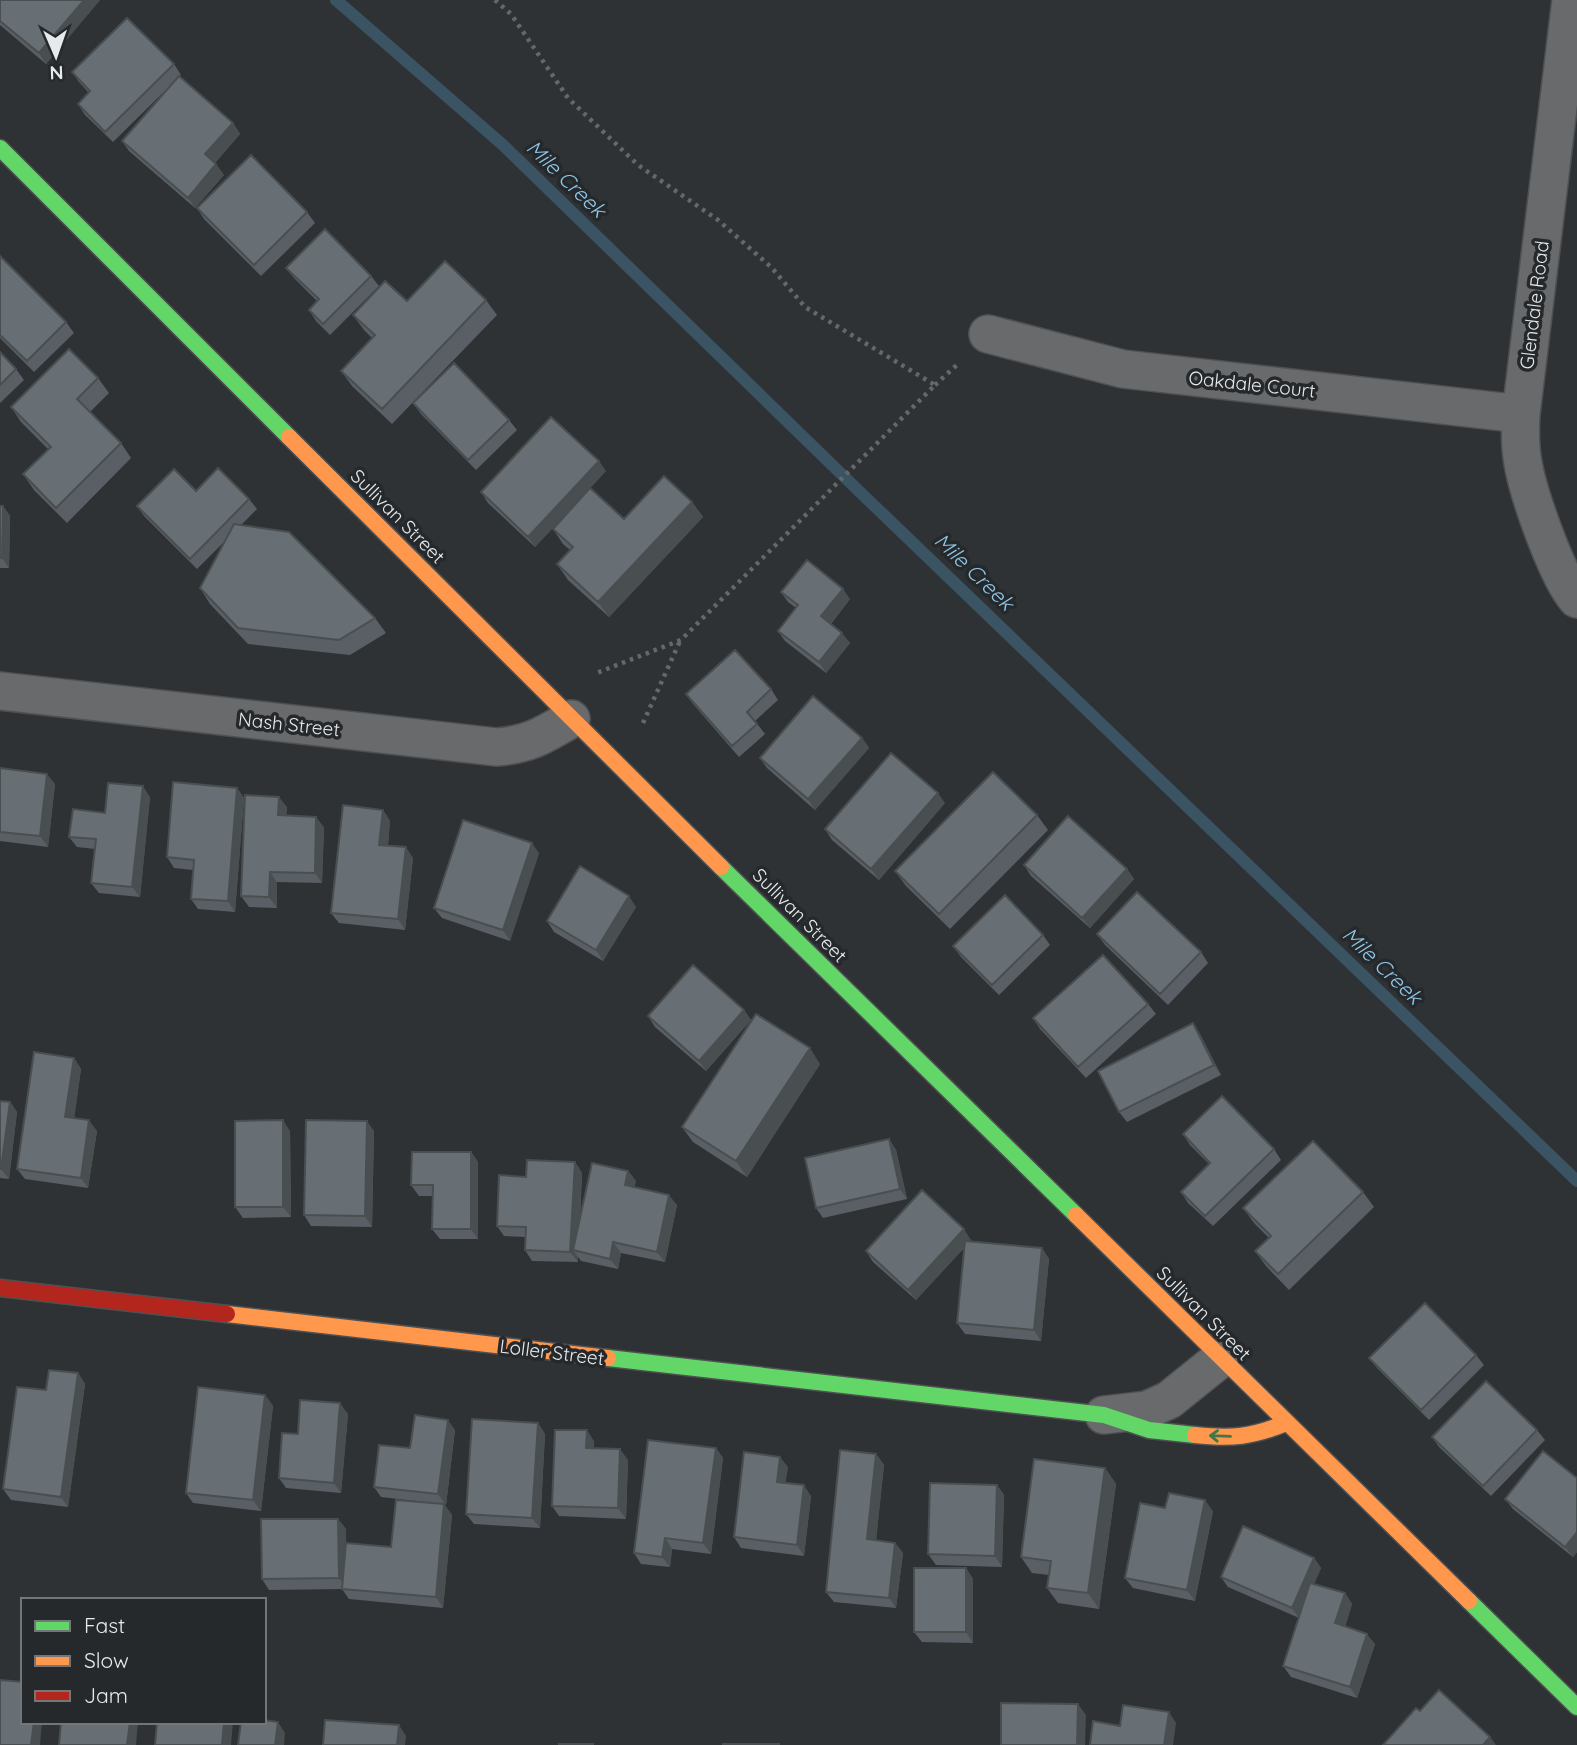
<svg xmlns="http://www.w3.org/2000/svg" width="1577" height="1745" viewBox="0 0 1577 1745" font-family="Quicksand,sans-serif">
<rect width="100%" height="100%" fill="#2f3234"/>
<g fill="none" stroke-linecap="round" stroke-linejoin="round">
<path stroke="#3b5463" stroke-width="12" d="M336,0L503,145L862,494L1577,1181"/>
<defs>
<path id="street" d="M1571,0L1521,414C1520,430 1520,447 1523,463C1528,493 1557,577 1577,599
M988,334L1123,369L1521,414
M0,691L496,747C528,745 544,735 571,719
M1104,1415L1147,1410L1169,1400L1220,1359"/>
<path id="fast" d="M0,148L289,437
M721,867L1076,1215
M608,1358L1104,1415L1149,1430L1195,1435
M1469,1601L1577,1707"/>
<path id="slow" d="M289,437L721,867
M1076,1215L1469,1601
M227,1314L608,1358
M1195,1435C1232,1439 1252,1437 1286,1423"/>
<path id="jam" d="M0,1288L227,1314"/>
</defs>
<use href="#street" stroke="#4e5052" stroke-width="40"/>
<use href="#fast" stroke="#4e5052" stroke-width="19"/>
<use href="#slow" stroke="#4e5052" stroke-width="19"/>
<use href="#jam" stroke="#4e5052" stroke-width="19"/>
<path stroke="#656869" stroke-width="4.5" stroke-dasharray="3.5 5" stroke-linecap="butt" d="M495,0L511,14L568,98L638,165L718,220L772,268L805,307L935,385L681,640L594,674
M935,385L960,362
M643,723L680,641"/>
<use href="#street" stroke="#696a6b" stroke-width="37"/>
<use href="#fast" stroke="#63d668" stroke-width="16"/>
<use href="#slow" stroke="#ff974d" stroke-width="16"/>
<use href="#jam" stroke="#b3261e" stroke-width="16"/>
</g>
<path fill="#595f64" d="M0,0H100L46,64L0,25Z
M174,64L181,75L179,77L233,123L240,134L215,163L224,175L195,208L129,151L122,141L173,83L113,142L85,115L78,104L89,93L79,82L72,72Z
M197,208L307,212L315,223L261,276L204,219Z
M0,256L66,322L74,333L34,372L0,338Z
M286,268L371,276L379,286L330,335L316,321L309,310L317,301L294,278Z
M486,300L497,315L392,424L352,386L341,371L372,338L364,330L353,315L407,301Z
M0,352L16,369L24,380L0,403Z
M98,378L109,393L90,412L121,443L131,458L67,523L34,490L23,474L48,449L21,422L11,407Z
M413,403L509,420L517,430L476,470L421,414Z
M606,471L535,547L488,503L481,492Z
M249,499L257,509L241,525L375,618L386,633L350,655L248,644L210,604L200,588L225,541L197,569L144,516L137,506Z
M692,502L703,517L609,617L568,580L557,564L570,550L563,544L553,529L624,519Z
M0,506H3L10,516L9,568H0Z
M781,592L850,599L831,624L850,643L826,673L785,641L778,631L796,608L788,602Z
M771,689L778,700L755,721L765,734L739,757L693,704L686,694Z
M862,738L869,748L815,810L767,768L760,758Z
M0,768L55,784L48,847L0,841Z
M237,788L244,798L235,912L198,909L191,899L193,870L174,868L167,857Z
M150,797L140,897L99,893L91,883L95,849L77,847L69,837L105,813Z
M945,803L879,880L832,840L825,829Z
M287,807L286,815L324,827L322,883L277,882V908L249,907L241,896Z
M383,810L390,821L388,845L413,858L405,930L339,923L331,913Z
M1037,815L1048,830L950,929L906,886L895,871Z
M539,853L510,941L442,918L434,908Z
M1024,865L1127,869L1134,879L1090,928L1031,876Z
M636,907L603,961L554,932L547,921Z
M1097,934L1201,952L1208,963L1168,1005L1105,945Z
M1043,935L1050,945L999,995L961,957L953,946Z
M1148,1004L1156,1014L1086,1078L1040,1029L1033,1018Z
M744,1010L751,1020L706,1071L655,1027L648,1016Z
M1193,1023L1200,1034L1221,1075L1127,1122L1119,1112Z
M74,1058L81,1069L74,1118L97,1131L88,1188L25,1179L17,1169Z
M820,1064L747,1177L693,1142L682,1127Z
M0,1101L10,1102L17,1112L9,1179L0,1178Z
M290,1131L291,1217L243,1218L235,1207Z
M374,1131L372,1227L311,1226L304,1215Z
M1183,1134L1274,1149L1281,1160L1213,1226L1188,1203L1181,1192L1209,1164L1190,1145Z
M889,1139L896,1150L907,1199L823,1218L816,1208Z
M471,1152L478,1162V1239H440L432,1229L433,1196H419L411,1185Z
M575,1162L582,1173L580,1221L628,1171L636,1181L634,1187L677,1205L665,1262L621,1253L618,1269L581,1261L578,1257V1262L532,1261L525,1250L526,1237L504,1236L497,1226L526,1177Z
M1363,1192L1374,1207L1289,1290L1266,1266L1255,1251L1269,1238L1254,1223L1243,1208Z
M971,1240L970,1241L1042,1248L1049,1259L1041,1341L965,1334L957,1323L965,1247L916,1300L873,1262L866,1251Z
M1476,1355L1484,1365L1429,1420L1377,1368L1369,1358Z
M78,1373L85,1384L68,1507L11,1500L3,1489L46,1390Z
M265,1395L273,1406L261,1511L193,1503L186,1493Z
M348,1414L341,1493L286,1488L279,1478L298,1434Z
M538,1423L545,1434L540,1528L474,1524L466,1514Z
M455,1430L446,1505L444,1504L452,1515L443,1608L349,1599L342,1589L269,1590L262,1579L338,1519L346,1529V1543L391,1547L432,1503L381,1497L374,1487L410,1448Z
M1537,1430L1545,1440L1491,1496L1439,1447L1432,1437Z
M594,1441V1448L628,1460L626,1519L559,1516L552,1506Z
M716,1448L723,1458L711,1554L672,1549L670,1567L641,1564L634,1553Z
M876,1454L884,1465L876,1540L895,1543L903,1553L896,1608L834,1602L826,1592Z
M788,1467L785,1483L811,1496L804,1556L741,1548L734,1537Z
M1105,1468L1116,1484L1099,1609L1058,1603L1047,1588L1049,1575L1032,1573L1021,1557Z
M1577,1478V1552L1573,1557L1513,1509L1505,1499Z
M997,1485L1004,1495L1002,1567L936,1565L928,1554Z
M1165,1508L1213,1511L1195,1601L1133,1588L1125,1578Z
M1314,1558L1321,1568L1314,1584L1345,1593L1352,1604L1345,1627L1375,1644L1357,1698L1291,1677L1283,1666L1299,1618L1228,1587L1221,1577Z
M966,1568L973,1579V1643L922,1642L914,1632Z"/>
<path fill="#494e51" d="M84,0H100L46,64L39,53Z
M233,123L240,134L213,165L205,154Z
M216,164L224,175L195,208L188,198Z
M599,461L606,471L535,547L528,537Z
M692,502L703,517L609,617L598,602Z
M3,506L10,516L9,568L2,558Z
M843,589L850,599L828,627L821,616Z
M842,633L850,643L826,673L819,662Z
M862,738L869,748L815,810L808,799Z
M47,774L55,784L48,847L40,836Z
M143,786L150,797L140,897L132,887Z
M237,788L244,798L235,912L228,901Z
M938,793L945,803L879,880L871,869Z
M279,797L287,807L286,826L278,815Z
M383,810L390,821L387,855L379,845Z
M316,817L324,827L322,883L315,873Z
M532,843L539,853L510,941L503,930Z
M406,847L413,858L405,930L398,919Z
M1127,869L1134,879L1090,928L1082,918Z
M270,872L277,882V908L269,897Z
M629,896L636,907L603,961L596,950Z
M744,1010L751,1020L706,1071L699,1061Z
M1193,1023L1200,1034L1221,1075L1214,1065Z
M810,1048L820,1064L747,1177L736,1161Z
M74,1058L81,1069L73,1128L65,1117Z
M10,1102L17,1112L9,1179L1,1169Z
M89,1120L97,1131L88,1188L81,1178Z
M283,1120L290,1131L291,1217L283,1207Z
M367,1121L374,1131L372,1227L365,1216Z
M889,1139L896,1150L907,1199L900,1189Z
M471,1152L478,1162V1239L471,1229Z
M575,1162L582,1173L578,1251L573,1250L578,1257V1262L570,1252Z
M628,1171L636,1181L632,1196L625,1185Z
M669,1195L677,1205L665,1262L657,1252Z
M964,1229L971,1240L916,1300L908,1290Z
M613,1242L621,1253L618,1269L610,1259Z
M1042,1248L1049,1259L1041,1341L1034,1330Z
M78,1373L85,1384L68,1507L61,1497Z
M265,1395L273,1406L261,1511L253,1500Z
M340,1403L348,1414L341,1493L334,1483Z
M448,1420L455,1430L446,1505L438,1494Z
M538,1423L545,1434L540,1528L532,1518Z
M587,1430L594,1441V1458L586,1448Z
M716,1448L723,1458L711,1554L703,1543Z
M620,1449L628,1460L626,1519L618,1508Z
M876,1454L884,1465L875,1550L867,1539Z
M780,1457L788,1467L784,1493L777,1482Z
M1105,1468L1116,1484L1099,1609L1088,1593Z
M804,1485L811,1496L804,1556L797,1545Z
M997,1485L1004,1495L1002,1567L995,1556Z
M1205,1500L1213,1511L1195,1601L1187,1590Z
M444,1504L452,1515L443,1608L436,1597Z
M338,1519L346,1529L347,1589L339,1578Z
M1577,1532V1552L1573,1557L1565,1547Z
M665,1538L672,1549L670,1567L662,1557Z
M895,1543L903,1553L896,1608L889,1598Z
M1314,1558L1321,1568L1299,1618L1292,1608Z
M966,1568L973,1579V1643L966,1632Z
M1345,1593L1352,1604L1343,1634L1335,1623Z
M1367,1634L1375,1644L1357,1698L1350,1687Z
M1078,1704L1086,1715L1085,1745H1077Z
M1169,1712L1176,1723L1173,1745H1164Z
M34,1722H42L40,1745H31Z
M130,1722H138L136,1745H127Z
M224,1722H233L231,1745H222Z
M278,1722L285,1733L284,1745H275Z
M399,1725L406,1736L405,1745H397Z
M1490,1737L1496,1745H1483Z"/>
<path fill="#686f74" stroke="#494e51" stroke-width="2" d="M0,0H84L39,53L0,21Z
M127,18L174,64L105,132L78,104L90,91L72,72Z
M179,76L233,123L205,154L216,164L188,198L122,141Z
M251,155L307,212L254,265L197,208Z
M325,229L371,276L323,324L309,310L319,299L286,268Z
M0,256L66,322L27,361L0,335Z
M445,261L486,300L382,409L341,371L375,335L353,315L385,281L407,301Z
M69,349L98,378L77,399L121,443L56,508L23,474L51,447L11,407Z
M0,352L16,369L0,385Z
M454,363L509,420L468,460L413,403Z
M551,417L599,461L528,537L481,492Z
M218,468L249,499L190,559L137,506L174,469L196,491Z
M664,476L692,502L598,602L557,564L573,547L553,529L590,488L624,519Z
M0,506H3L2,558H0Z
M234,524L289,532L375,618L339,640L238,628L200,588Z
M807,560L843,589L821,616L842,633L819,662L778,631L798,605L781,592Z
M735,650L771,689L747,712L757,724L732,746L686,694Z
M813,696L862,738L808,799L760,758Z
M891,753L938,793L871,869L825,829Z
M0,768L47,774L40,836L0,832Z
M993,772L1037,815L939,914L895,871Z
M173,782L237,788L228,901L191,899L194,860L167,857Z
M108,783L143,786L132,887L91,883L96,839L69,837L73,809L105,813Z
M245,795L279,797L278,815L316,817L315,873L270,872L269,897L241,896Z
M343,805L383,810L379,845L406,847L398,919L331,913Z
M1068,816L1127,869L1082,918L1024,865Z
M463,820L532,843L503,930L434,908Z
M580,866L629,896L596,950L547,921Z
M1137,892L1201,952L1160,994L1097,934Z
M1005,895L1043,935L992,985L953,946Z
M1103,955L1148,1004L1078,1067L1033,1018Z
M693,965L744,1010L699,1061L648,1016Z
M756,1014L810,1048L736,1161L682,1127Z
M1193,1023L1214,1065L1119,1112L1098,1071Z
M34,1052L74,1058L65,1117L89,1120L81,1178L17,1169Z
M1222,1096L1274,1149L1205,1216L1181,1192L1210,1163L1183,1134Z
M0,1101L10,1102L1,1169H0Z
M283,1120V1207H235V1121Z
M306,1120L367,1121L365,1216L304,1215Z
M889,1139L900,1189L816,1208L805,1158Z
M1313,1141L1363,1192L1278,1274L1255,1251L1271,1236L1243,1208Z
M412,1152H471V1229H432L433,1185H411Z
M527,1160L575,1162L570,1252L525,1250L526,1227L497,1226L499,1175L526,1177Z
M592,1163L628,1171L625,1185L669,1195L657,1252L613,1242L610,1259L573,1250Z
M922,1190L964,1229L908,1290L866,1251Z
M965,1241L1042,1248L1034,1330L957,1323Z
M1425,1303L1476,1355L1421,1410L1369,1358Z
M49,1370L78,1373L61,1497L3,1489L17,1387L46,1390Z
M1486,1381L1537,1430L1483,1486L1432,1437Z
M198,1387L265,1395L253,1500L186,1493Z
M300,1400L340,1403L334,1483L279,1478L282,1433L298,1434Z
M415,1415L448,1420L438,1494L374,1487L379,1445L410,1448Z
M472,1419L538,1423L532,1518L466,1514Z
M555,1430H587L586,1448L620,1449L618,1508L552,1506Z
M648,1440L716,1448L703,1543L665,1538L662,1557L634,1553Z
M840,1450L876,1454L867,1539L895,1543L889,1598L826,1592Z
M1543,1451L1577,1478V1532L1565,1547L1505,1499Z
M744,1452L780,1457L777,1482L804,1485L797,1545L734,1537Z
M1034,1459L1105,1468L1088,1593L1047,1588L1051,1561L1021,1557Z
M930,1483L997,1485L995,1556L928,1554Z
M1169,1493L1205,1500L1187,1590L1125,1578L1140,1503L1165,1508Z
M396,1500L444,1504L436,1597L342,1589L346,1543L391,1547Z
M261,1519H338L339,1578L262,1579Z
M1243,1526L1314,1558L1292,1608L1221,1577Z
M914,1568H966V1632H914Z
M1310,1583L1345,1593L1335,1623L1367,1634L1350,1687L1283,1666Z
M0,1680L23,1682V1722H34L31,1745H0Z
M1439,1690L1490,1737L1483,1745H1383L1416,1708L1420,1711Z
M1001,1703L1078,1704L1077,1745H1001Z
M1123,1705L1169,1712L1164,1745H1090L1093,1721L1120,1726Z
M264,1720L278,1722L275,1745H238L241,1722H264Z
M325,1720L399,1725L397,1745H323Z
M61,1722H130L127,1745H59Z
M157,1722H224L222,1745H155Z
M559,1744H593V1745H559Z
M723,1744H779V1745H723Z"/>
<defs><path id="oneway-shaft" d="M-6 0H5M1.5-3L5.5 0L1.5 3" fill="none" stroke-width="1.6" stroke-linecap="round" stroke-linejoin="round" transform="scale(1.75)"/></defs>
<use stroke="#417746" href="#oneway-shaft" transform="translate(1220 1436) rotate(-178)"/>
<g text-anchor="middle" stroke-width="7" stroke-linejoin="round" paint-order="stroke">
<g font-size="19" fill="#e7eaec" stroke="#25292b">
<text transform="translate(1534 305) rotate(-83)" y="7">Glendale Road</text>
<text transform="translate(1252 384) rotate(6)" y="7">Oakdale Court</text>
<text transform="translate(398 516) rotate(45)" y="7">Sullivan Street</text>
<text transform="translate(289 724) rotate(6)" y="7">Nash Street</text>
<text transform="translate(800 915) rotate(45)" y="7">Sullivan Street</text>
<text transform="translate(1204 1313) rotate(45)" y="7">Sullivan Street</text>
<text transform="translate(552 1352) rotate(7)" y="7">Loller Street</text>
</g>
<g font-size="21" font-style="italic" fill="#90c6e7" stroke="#25292b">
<text transform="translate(566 179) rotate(44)" y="7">Mile Creek</text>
<text transform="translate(974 572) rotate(44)" y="7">Mile Creek</text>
<text transform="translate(1382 966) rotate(44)" y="7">Mile Creek</text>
</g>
</g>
<rect x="21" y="1598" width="245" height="126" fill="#25292b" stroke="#737678" stroke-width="2"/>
<rect x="35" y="1621" width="35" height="10" fill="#63d668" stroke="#737678" stroke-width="2"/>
<text x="84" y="1633" font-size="21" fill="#e7eaec">Fast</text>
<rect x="35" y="1656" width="35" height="10" fill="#ff974d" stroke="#737678" stroke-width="2"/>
<text x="84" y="1668" font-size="21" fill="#e7eaec">Slow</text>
<rect x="35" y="1691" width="35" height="10" fill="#b3261e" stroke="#737678" stroke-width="2"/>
<text x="84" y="1703" font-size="21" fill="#e7eaec">Jam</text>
<g transform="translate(56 56) rotate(178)" stroke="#25292b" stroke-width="5" paint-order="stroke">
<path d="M0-5L12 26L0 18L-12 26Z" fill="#e7eaec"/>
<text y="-10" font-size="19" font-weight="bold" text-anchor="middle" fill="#e7eaec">N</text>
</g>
</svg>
